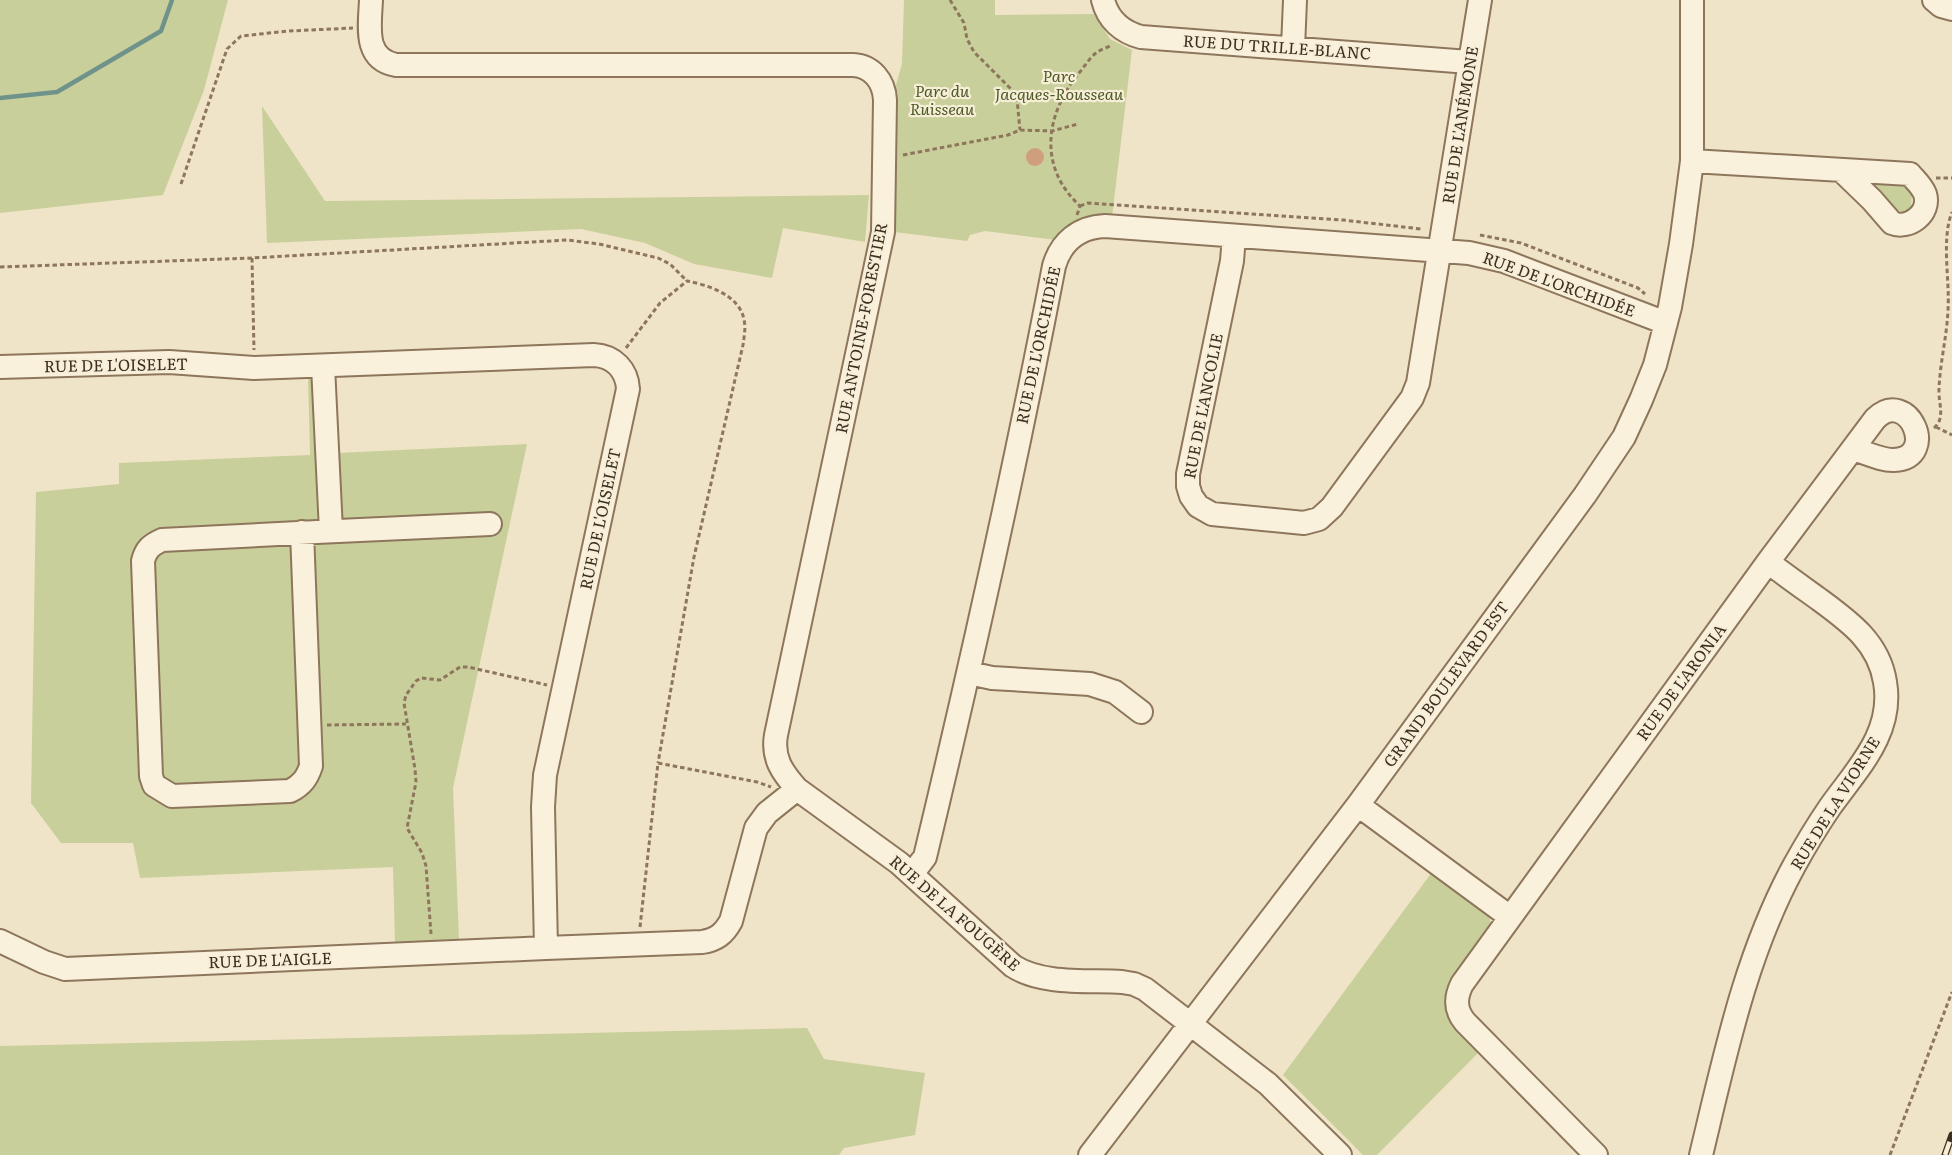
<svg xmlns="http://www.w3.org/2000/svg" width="1952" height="1155" viewBox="0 0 1952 1155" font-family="Literata,serif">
<rect width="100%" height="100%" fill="#f0e4c8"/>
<path fill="#c9cf9b" d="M0,0H228L204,90L163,195L0,213Z
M904,0H995V15L1094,14L1110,39L1132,50L1112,217L1083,222L1065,228L1056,240L985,231L970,235L967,241L894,232V92L902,64Z
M262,106L325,201L869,195L865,242L783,228L772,278L694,264L645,243L581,229L267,243Z
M1866,177L1901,181L1912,192L1911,207L1904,212L1895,211Z
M335,376L338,453L527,444L453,788L459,939L395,943L393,867L140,878L133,843H61L31,803L36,492L119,484V463L310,455L308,377Z
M1432,872L1489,915L1491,924L1488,929L1449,984L1446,998L1480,1051L1377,1155H1363L1283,1075Z
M807,1028L824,1059L925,1073L915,1135L844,1148L839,1155H0V1046Z"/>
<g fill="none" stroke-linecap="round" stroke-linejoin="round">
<path stroke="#6f938a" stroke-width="4.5" d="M0,98L57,92L161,31L172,0"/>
</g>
<path fill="#cf9f7d" d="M1026 157a9 9 0 1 1 18 0a9 9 0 1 1-18 0Z"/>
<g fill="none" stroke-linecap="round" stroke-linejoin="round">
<defs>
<path id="minor" d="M371,0C370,25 363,59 396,65H853C872,66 884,81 885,100L883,232L776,735C772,758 782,772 797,789L899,863L1013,966C1042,985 1089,980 1122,982L1134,984L1145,989L1268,1084L1340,1155
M1103,0C1108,20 1122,32 1141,37L1469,62
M1934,0L1941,6L1952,9
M1293,48L1295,0
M1692,161L1910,174C1915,180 1922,186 1925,194C1931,213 1909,230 1892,223L1872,200L1841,170
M1234,236L1232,261L1188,474V486L1191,496L1198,506L1212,514L1304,523L1319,519L1332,507L1412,398L1418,383L1480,0
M323,366L331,531
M0,367L169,362L254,368L594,355C614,356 627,370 628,389L545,775L543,807L546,948L702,942C716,940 724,934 731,921L756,828L767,813L797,789
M302,532L311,766C307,778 302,785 290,791L172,796L154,785L151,776L143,561C146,549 151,545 162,540C271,534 381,529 490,524
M969,673L992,678L1090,684L1115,692L1141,712
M1358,805L1510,917
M912,874L925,857C972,661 1016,464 1054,266C1061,242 1079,227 1105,226L1469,253L1504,261L1666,323
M0,941L44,962L65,969L546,948
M1090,1155L1358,805L1585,495L1624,437L1641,400L1655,365L1670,307L1681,244L1692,161V0
M1596,1155L1465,1022C1455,1010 1455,998 1462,984L1768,562L1875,419C1908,386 1940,458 1894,460C1883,461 1864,452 1853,449
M1701,1155C1725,1056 1745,956 1794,866C1805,846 1817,826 1830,807C1857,769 1894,733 1885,682C1879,643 1850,622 1820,600C1802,587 1785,575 1768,562"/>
</defs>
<use href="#minor" stroke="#8d765c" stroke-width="26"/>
<path stroke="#8d765c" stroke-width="3" stroke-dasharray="4.5 3" stroke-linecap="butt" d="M950,0L964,23L967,39L974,52L1014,92L1017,99L1020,130
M903,155L1008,135L1020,130L1052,131L1078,124
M1936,178H1952
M181,184L227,49L241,36L289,31L353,28
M1080,206L1088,203L1343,220L1421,229
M1077,215L1080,206C1038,167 1045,116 1078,74C1084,68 1089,58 1096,53C1101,49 1107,48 1112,45
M1480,235L1521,243L1638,288L1645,294
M252,258L254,350
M0,267L252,258L567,240L599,244L658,258L670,264L687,281
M626,348L660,303L687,281C708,285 740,295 744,320C746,328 744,337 743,345L694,557L658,763
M1936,427L1952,435
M1934,428C1946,418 1938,403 1939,389C1940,362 1947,336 1948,310C1950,280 1941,240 1952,212
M327,725L406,724
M640,927L658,763L757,782L771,787
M431,934L426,866L422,853L407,828L416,782L415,769L404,703L406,695L416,681L421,678L440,680L460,667H468L547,685
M1890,1155L1952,992"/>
<use href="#minor" stroke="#faf1dc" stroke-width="22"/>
<defs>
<path id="rail" d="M1945,1155L1952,1135"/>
</defs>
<use href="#rail" stroke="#3d2e20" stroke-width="7"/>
<use href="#rail" stroke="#f7eed8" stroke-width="4.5" stroke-dasharray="14" stroke-linecap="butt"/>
</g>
<g text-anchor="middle" stroke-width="4.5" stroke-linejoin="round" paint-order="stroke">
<g font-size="16" fill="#3d2e20" stroke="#f7eed8">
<text transform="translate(1277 47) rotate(4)" y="6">RUE DU TRILLE-BLANC</text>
<text transform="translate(1460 125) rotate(-81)" y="6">RUE DE L'ANÉMONE</text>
<text transform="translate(1559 284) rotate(20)" y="6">RUE DE L'ORCHIDÉE</text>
<text transform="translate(861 328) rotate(-79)" y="6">RUE ANTOINE-FORESTIER</text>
<text transform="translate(1038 345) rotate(-78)" y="6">RUE DE L'ORCHIDÉE</text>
<text transform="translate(116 365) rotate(-1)" y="6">RUE DE L'OISELET</text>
<text transform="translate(1203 406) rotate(-79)" y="6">RUE DE L'ANCOLIE</text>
<text transform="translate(600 519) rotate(-78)" y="6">RUE DE L'OISELET</text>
<text transform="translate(1681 682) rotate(-54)" y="6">RUE DE L'ARONIA</text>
<text transform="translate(1446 684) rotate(-54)" y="6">GRAND BOULEVARD EST</text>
<text transform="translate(1835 803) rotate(-58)" y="6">RUE DE LA VIORNE</text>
<text transform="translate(955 913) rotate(41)" y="6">RUE DE LA FOUGÈRE</text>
<text transform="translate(270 960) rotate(-2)" y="6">RUE DE L'AIGLE</text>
</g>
<g font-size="16" font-style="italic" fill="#4d5a26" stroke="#f7eed8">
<text x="1059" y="82">Parc<tspan x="1059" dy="18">Jacques-Rousseau</tspan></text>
<text x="942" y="97">Parc du<tspan x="942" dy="18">Ruisseau</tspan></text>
</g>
</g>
</svg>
